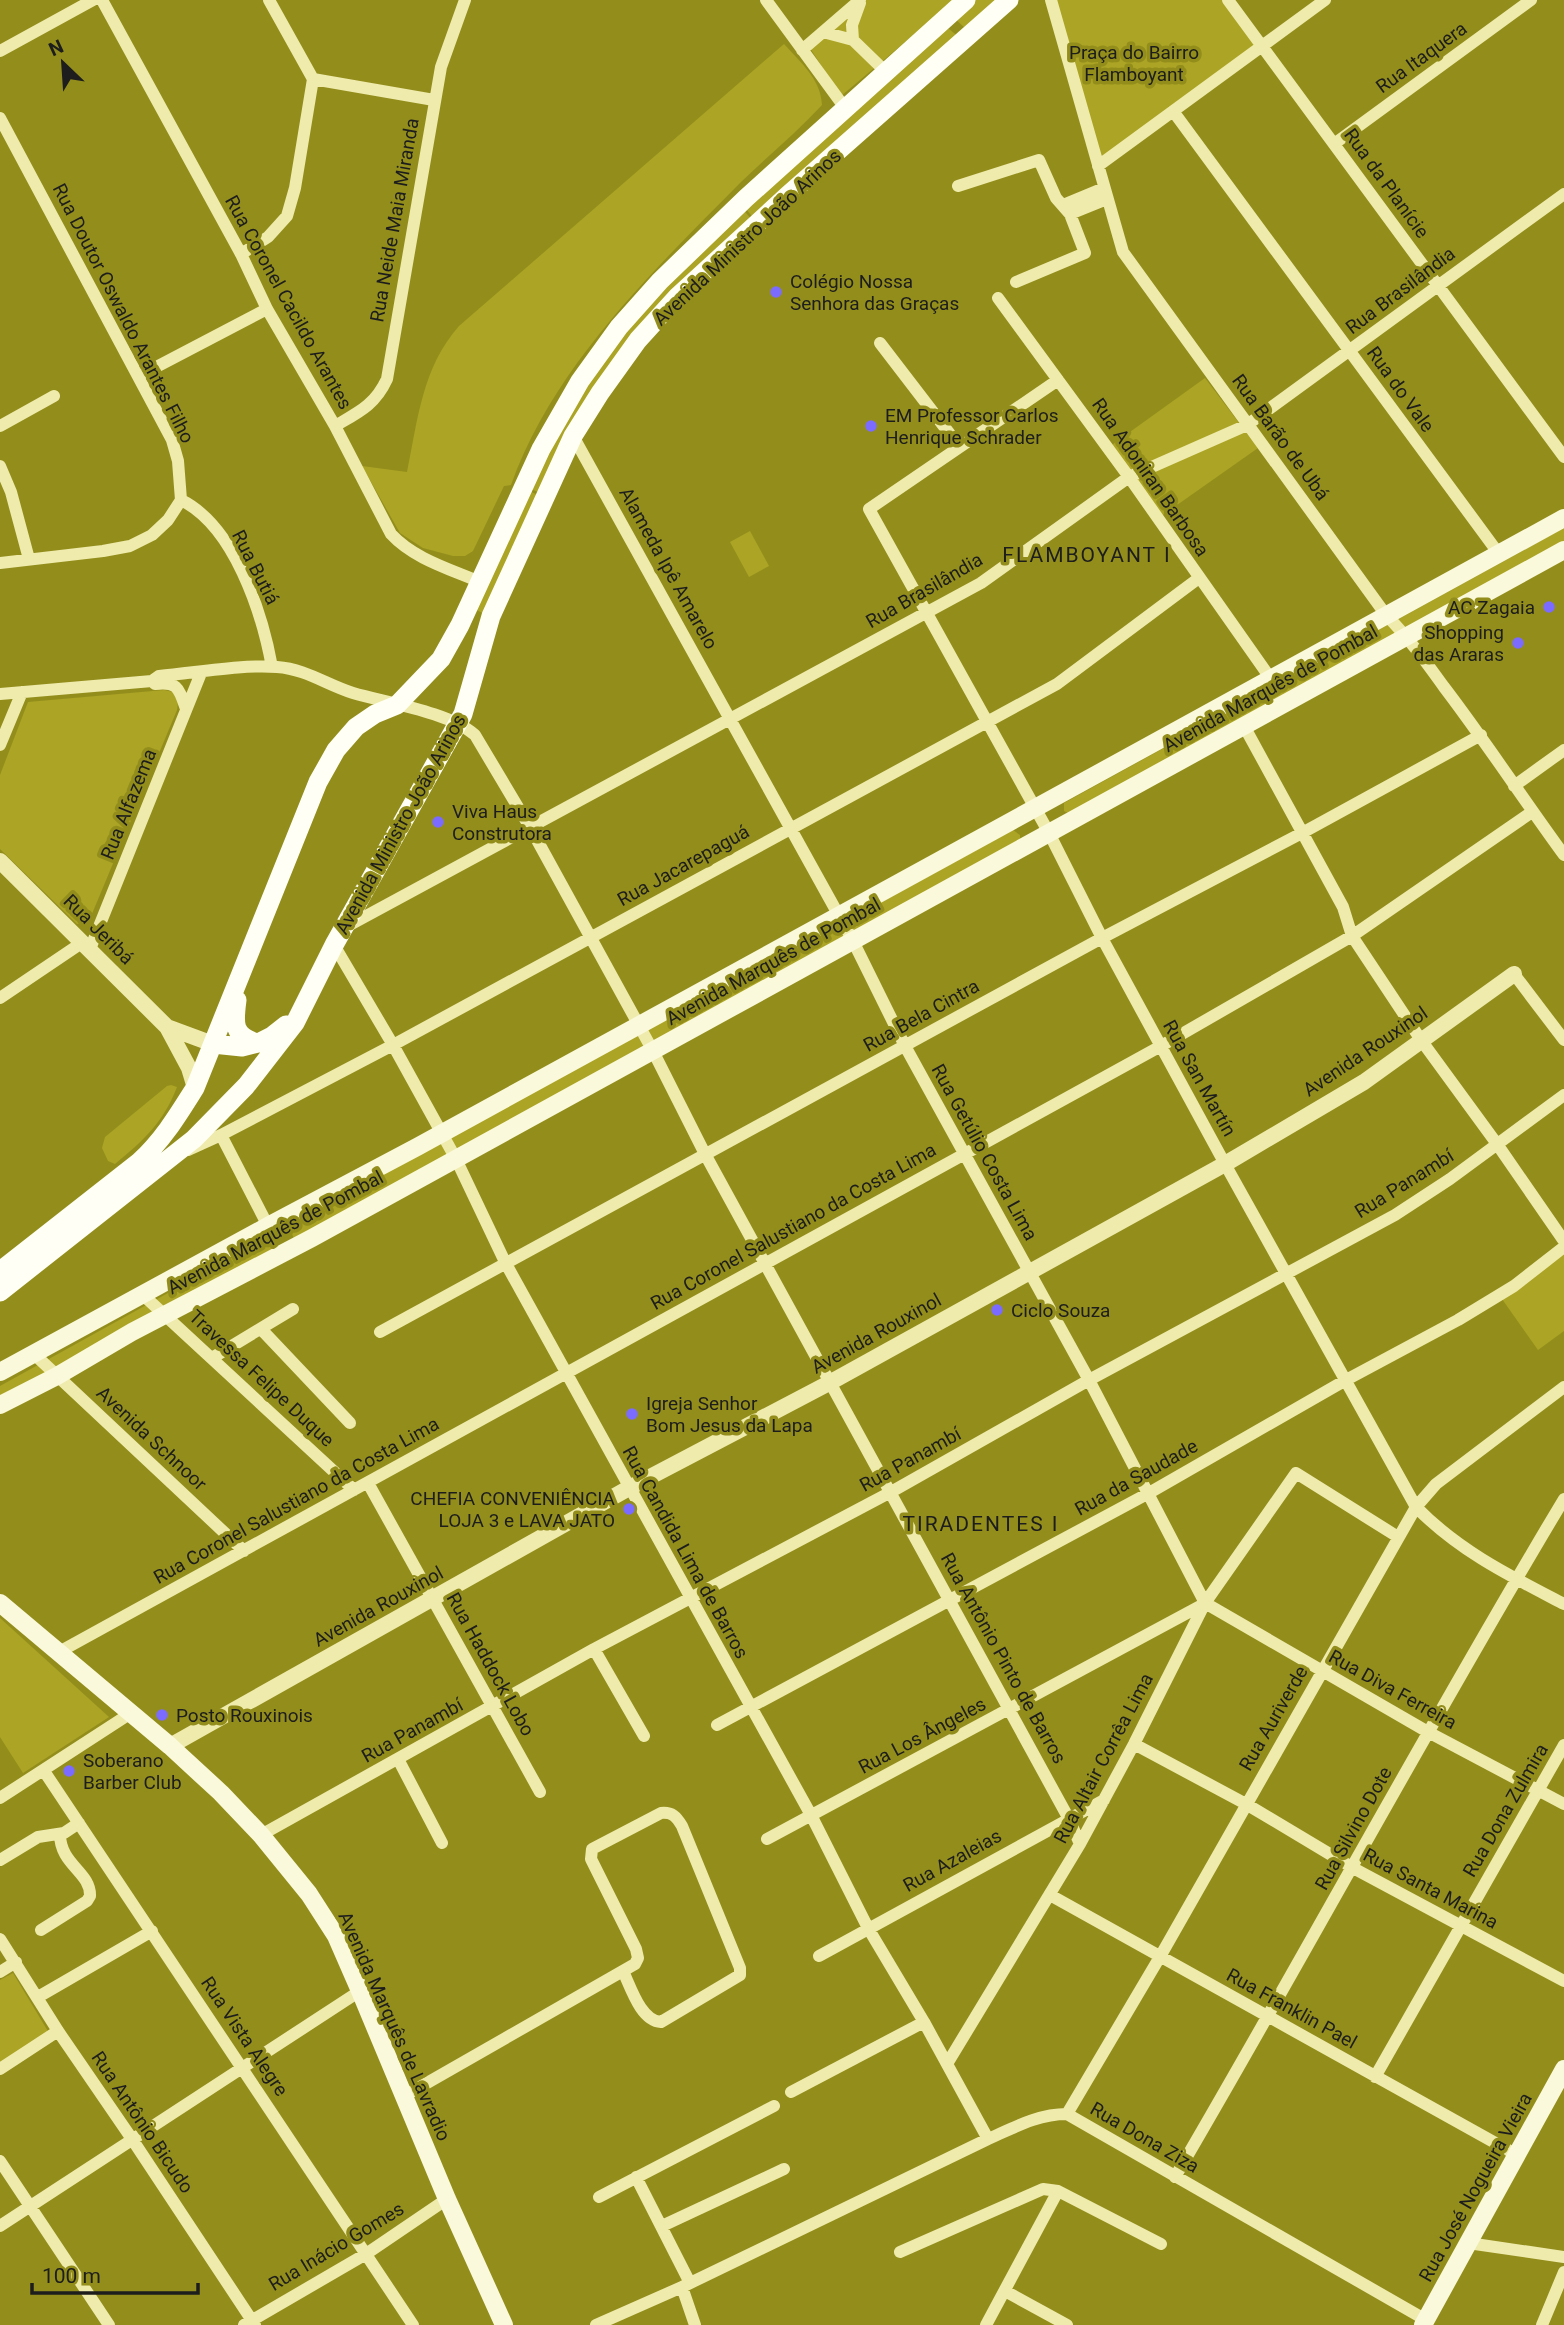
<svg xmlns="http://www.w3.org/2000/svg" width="1564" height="2325" viewBox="0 0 1564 2325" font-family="Roboto,sans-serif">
<rect width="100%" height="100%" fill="#938e1c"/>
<path fill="#aca425" d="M865,0H955L841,96L810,48Z
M968,0H1004L966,29L952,16Z
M1051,0H1228L1262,46L1098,166Z
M944,25L959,37L755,220L742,204Z
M784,44C800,62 821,79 822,105C797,132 768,156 741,182C653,271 554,365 511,485L504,486L473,551L465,556H453L423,548L400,533L362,466L407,472C418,419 422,368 459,326Z
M740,206L753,221L672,296L543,494L526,487L581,381Z
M1205,378L1258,448L1160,517L1109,447Z
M525,489L542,497L487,615L472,608Z
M1564,528V544L1070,814L1064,811V803Z
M750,531L769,566L749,577L730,542Z
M164,690L173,692L178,702L177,710L89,921L77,924L0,849V775L28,702Z
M1013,830L1020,835V843L294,1239L289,1226Z
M171,1085L177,1087C163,1123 144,1140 115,1164L108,1161L102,1148L105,1137L167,1086Z
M271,1236L277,1248L0,1400V1386Z
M1564,1253V1331L1538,1350L1502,1299Z
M0,1618L109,1717L23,1773L0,1737Z
M13,1973L49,2033L0,2064V1980Z"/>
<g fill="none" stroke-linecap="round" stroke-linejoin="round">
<path stroke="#efebad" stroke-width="12" d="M102,0L241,254L267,309L335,426L391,534C414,559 450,569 480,582
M766,0L845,108
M1051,0L1123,252L1386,615C1408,637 1426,662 1444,687C1486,742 1523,799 1564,855
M1228,0L1564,457
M823,32L853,40L886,72
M853,40L852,25L860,3
M802,50L860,0
M0,51L93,0
M313,79L434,100
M1173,111L1499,554
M0,118L172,440L178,461L181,500L168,520L152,535L130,546L103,551L0,563
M1334,144L1531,0
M1098,166L1325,0
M958,186L1039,160L1056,198L1070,214
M1063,205L1104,188
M241,254L268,237L287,216L295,188L313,79L269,0
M1016,282L1085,253L1070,214L1107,199
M998,298L1129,477L1271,679
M880,343L959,446
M139,376L267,309
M1058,380L869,509L1049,833L1102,938L1225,1164L1416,1507C1459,1551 1510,1576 1564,1604
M0,426L54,396
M335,426C359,412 375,405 387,379L441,67L465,0
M573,436L853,941L905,1046L1089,1380L1205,1603
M0,466L11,492L29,559
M181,500C234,526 262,612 272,667
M152,681L159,676C195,673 243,664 277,667C306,669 327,685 353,693C387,703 449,712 475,735L531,829L653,1051L705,1154L1069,1819L1080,1844
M0,694L152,681L155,684C178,681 179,689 186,709
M1244,726L1343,907L1352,936L1421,1040L1497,1144L1564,1241
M0,745L22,692
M1514,786L1564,750
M344,928L981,583L1129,477L1247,425L1564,194
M334,945L393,1045L456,1159L505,1262L811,1815L868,1928L924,2022L988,2139
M90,949L201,673
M1514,974L1564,1040
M0,998L83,942
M221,1135L268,1226
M188,1150L221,1135L393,1045L1057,684L1199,578
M143,1295L354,1490
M261,1329L350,1423
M380,1332L1102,938L1302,833L1481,735
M34,1354L244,1551
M212,1358L293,1309
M368,1483L540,1792
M1205,1603L1428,1732L1564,1804
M594,1649L644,1736
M59,1652L1161,1046L1352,936L1532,812
M717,1725L1149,1493L1346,1380L1458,1320L1514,1286L1564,1247
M1134,1744L1246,1804L1353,1868L1564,1981
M398,1759L442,1843
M44,1771L413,2325
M0,1798L131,1713
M261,1835L594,1649L891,1492L1089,1380L1395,1215L1450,1179L1564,1095
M767,1839L1204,1604
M0,1860L38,1837L64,1833L79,1823
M1050,1895L1517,2155
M41,1930L87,1901L90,1896C91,1872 60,1865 60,1834
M0,1939L58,2031L132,2139L255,2325
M819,1956L1104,1800
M0,1972L16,1962
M38,1997L152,1931
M947,2064L1080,1844L1134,1744L1205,1603L1296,1473L1398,1537
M0,2069L58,2031
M1375,2077L1564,1745
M791,2092L924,2022
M406,2095L635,1964L638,1958L636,1949L591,1859L592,1849L661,1813C672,1812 676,1816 682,1826L740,1968V1975L661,2022C641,2021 631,1988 623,1971
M1067,2114L1161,1955L1416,1507L1436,1484L1564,1387
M0,2161L109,2325
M636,2177L690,2283
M1175,2177C1307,1952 1430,1722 1564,1499
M599,2197L774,2106
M0,2226L360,1991
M662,2226L784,2169
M1468,2243L1564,2257
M900,2252L1043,2189L1058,2191L1161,2244
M682,2287L695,2325
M1005,2291L1067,2325
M244,2325L366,2254L447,2199
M596,2325L682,2287L988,2139C1013,2128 1038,2114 1067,2114L1426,2320
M986,2325L1058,2191
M1542,2325L1564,2272"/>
<path stroke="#efebad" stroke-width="16" d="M0,861L167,1027L189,1068L195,1088
M167,1027L213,1044
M170,1746L629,1488L831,1382L1225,1164L1364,1082L1514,974"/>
<path stroke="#faf9db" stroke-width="18" d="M0,1372L268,1226L417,1147L1564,518
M0,1405L57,1376L132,1332L312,1238L1564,550
M0,1603L170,1746L221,1793L261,1835L309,1894L336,1936L360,1991L447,2199L504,2325
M1423,2325L1564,2069"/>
<path stroke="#fffff5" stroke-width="19" d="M237,1000C234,1023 232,1036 258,1043L272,1036L286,1025
M213,1044L242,1047L258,1043
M0,1271L139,1162C163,1140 178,1115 195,1088L318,782L336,750L356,727L375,714L397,705L441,659L460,625L541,449L580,381L619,327L660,281L746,198L966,0
M0,1292L194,1139L246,1086L295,1023L334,945L463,714L491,616L573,436L600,393L638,340L678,296L788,195L1009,0"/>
</g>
<g fill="#7b6bff" stroke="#938e1c" stroke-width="2.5">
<circle cx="776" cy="292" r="7"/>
<circle cx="871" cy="426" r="7"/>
<circle cx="1549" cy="607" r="7"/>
<circle cx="1518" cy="643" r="7"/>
<circle cx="438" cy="822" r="7"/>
<circle cx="997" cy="1310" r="7"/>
<circle cx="632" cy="1414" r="7"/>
<circle cx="629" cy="1509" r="7"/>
<circle cx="162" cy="1715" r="7"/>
<circle cx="69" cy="1771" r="7"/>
</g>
<g text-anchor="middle" stroke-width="7" stroke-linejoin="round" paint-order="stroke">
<g font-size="19" fill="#1d1d1b" stroke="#938e1c">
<text x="1134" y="59">Praça do Bairro<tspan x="1134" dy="22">Flamboyant</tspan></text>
</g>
<g font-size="19" fill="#1d1d1d" stroke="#938e1c">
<text transform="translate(1421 57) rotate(-36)" y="7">Rua Itaquera</text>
<text transform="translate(1387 183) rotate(54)" y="7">Rua da Planície</text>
<text transform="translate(394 220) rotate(-80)" y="7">Rua Neide Maia Miranda</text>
<text transform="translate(747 237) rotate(-43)" y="7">Avenida Ministro João Arinos</text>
<text transform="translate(1400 290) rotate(-37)" y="7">Rua Brasilândia</text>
<text transform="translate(289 302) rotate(61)" y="7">Rua Coronel Cacildo Arantes</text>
<text transform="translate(124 313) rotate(63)" y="7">Rua Doutor Oswaldo Arantes Filho</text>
<text transform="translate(1401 389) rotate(54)" y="7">Rua do Vale</text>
<text transform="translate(1281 437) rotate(54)" y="7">Rua Barão de Ubá</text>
<text transform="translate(1151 477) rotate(55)" y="7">Rua Adoniran Barbosa</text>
<text transform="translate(256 567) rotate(63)" y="7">Rua Butiá</text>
<text transform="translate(669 568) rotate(61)" y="7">Alameda Ipê Amarelo</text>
<text transform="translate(924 590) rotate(-30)" y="7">Rua Brasilândia</text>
<text transform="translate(1270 688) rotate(-29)" y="7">Avenida Marquês de Pombal</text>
<text transform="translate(128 804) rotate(-68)" y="7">Rua Alfazema</text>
<text transform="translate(400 824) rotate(-61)" y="7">Avenida Ministro João Arinos</text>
<text transform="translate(683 865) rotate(-29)" y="7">Rua Jacarepaguá</text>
<text transform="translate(99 929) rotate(45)" y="7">Rua Jeribá</text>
<text transform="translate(773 961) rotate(-29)" y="7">Avenida Marquês de Pombal</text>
<text transform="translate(921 1015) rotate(-29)" y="7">Rua Bela Cintra</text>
<text transform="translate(1365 1051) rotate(-34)" y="7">Avenida Rouxinol</text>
<text transform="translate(1200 1078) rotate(61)" y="7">Rua San Martín</text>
<text transform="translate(985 1152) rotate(61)" y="7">Rua Getúlio Costa Lima</text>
<text transform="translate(1404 1183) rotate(-32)" y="7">Rua Panambí</text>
<text transform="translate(793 1226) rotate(-29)" y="7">Rua Coronel Salustiano da Costa Lima</text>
<text transform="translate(275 1232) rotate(-28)" y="7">Avenida Marquês de Pombal</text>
<text transform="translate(876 1333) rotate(-29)" y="7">Avenida Rouxinol</text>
<text transform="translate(262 1378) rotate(43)" y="7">Travessa Felipe Duque</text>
<text transform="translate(152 1438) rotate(43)" y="7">Avenida Schnoor</text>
<text transform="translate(910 1459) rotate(-29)" y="7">Rua Panambí</text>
<text transform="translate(1136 1477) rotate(-29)" y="7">Rua da Saudade</text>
<text transform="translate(296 1500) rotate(-29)" y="7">Rua Coronel Salustiano da Costa Lima</text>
<text transform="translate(686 1552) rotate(61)" y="7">Rua Candida Lima de Barros</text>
<text transform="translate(378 1606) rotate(-29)" y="7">Avenida Rouxinol</text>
<text transform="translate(1004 1658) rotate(61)" y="7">Rua Antônio Pinto de Barros</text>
<text transform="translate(491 1664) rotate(61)" y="7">Rua Haddock Lobo</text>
<text transform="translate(1393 1689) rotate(29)" y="7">Rua Diva Ferreira</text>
<text transform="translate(1273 1718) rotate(-60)" y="7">Rua Auriverde</text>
<text transform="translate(412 1730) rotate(-29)" y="7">Rua Panambí</text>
<text transform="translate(922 1735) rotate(-28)" y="7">Rua Los Ângeles</text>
<text transform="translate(1103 1758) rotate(-62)" y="7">Rua Altair Corrêa Lima</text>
<text transform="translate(1505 1810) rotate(-60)" y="7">Rua Dona Zulmira</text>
<text transform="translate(1353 1828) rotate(-61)" y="7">Rua Silvino Dote</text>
<text transform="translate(952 1860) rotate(-29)" y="7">Rua Azaleias</text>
<text transform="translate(1431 1888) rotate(28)" y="7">Rua Santa Marina</text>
<text transform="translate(1292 2008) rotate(29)" y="7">Rua Franklin Pael</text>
<text transform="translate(395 2026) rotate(66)" y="7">Avenida Marquês de Lavradio</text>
<text transform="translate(245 2036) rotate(56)" y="7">Rua Vista Alegre</text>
<text transform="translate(143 2122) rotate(56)" y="7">Rua Antônio Bicudo</text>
<text transform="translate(1145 2137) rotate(30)" y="7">Rua Dona Ziza</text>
<text transform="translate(1475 2187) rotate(-61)" y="7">Rua José Nogueira Vieira</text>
<text transform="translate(336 2246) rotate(-31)" y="7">Rua Inácio Gomes</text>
</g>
<g font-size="19" fill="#1d1d1d" stroke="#938e1c" text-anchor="start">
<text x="790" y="288">Colégio Nossa<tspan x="790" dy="22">Senhora das Graças</tspan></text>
<text x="885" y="422">EM Professor Carlos<tspan x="885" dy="22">Henrique Schrader</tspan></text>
<text x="1535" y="614" text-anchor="end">AC Zagaia</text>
<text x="1504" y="639" text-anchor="end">Shopping<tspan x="1504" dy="22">das Araras</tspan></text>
<text x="452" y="818">Viva Haus<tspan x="452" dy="22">Construtora</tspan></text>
<text x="1011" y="1317">Ciclo Souza</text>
<text x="646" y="1410">Igreja Senhor<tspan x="646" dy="22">Bom Jesus da Lapa</tspan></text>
<text x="615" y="1505" text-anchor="end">CHEFIA CONVENIÊNCIA<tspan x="615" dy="22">LOJA 3 e LAVA JATO</tspan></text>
<text x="176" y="1722">Posto Rouxinois</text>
<text x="83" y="1767">Soberano<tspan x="83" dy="22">Barber Club</tspan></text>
</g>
<g font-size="21" letter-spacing="2" fill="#1d1d1d" stroke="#938e1c">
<text x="1087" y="562">FLAMBOYANT I</text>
<text x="981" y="1531">TIRADENTES I</text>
</g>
</g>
<g transform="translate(63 63) rotate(335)" stroke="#938e1c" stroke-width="5" paint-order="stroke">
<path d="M0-5L12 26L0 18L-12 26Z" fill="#1d1d1d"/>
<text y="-10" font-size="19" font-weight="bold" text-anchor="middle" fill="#1d1d1d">N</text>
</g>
<path d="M32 2283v10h166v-10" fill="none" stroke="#1d1d1d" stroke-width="3.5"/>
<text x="42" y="2283" font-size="21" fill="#1d1d1d" stroke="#938e1c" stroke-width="5" paint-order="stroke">100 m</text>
</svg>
